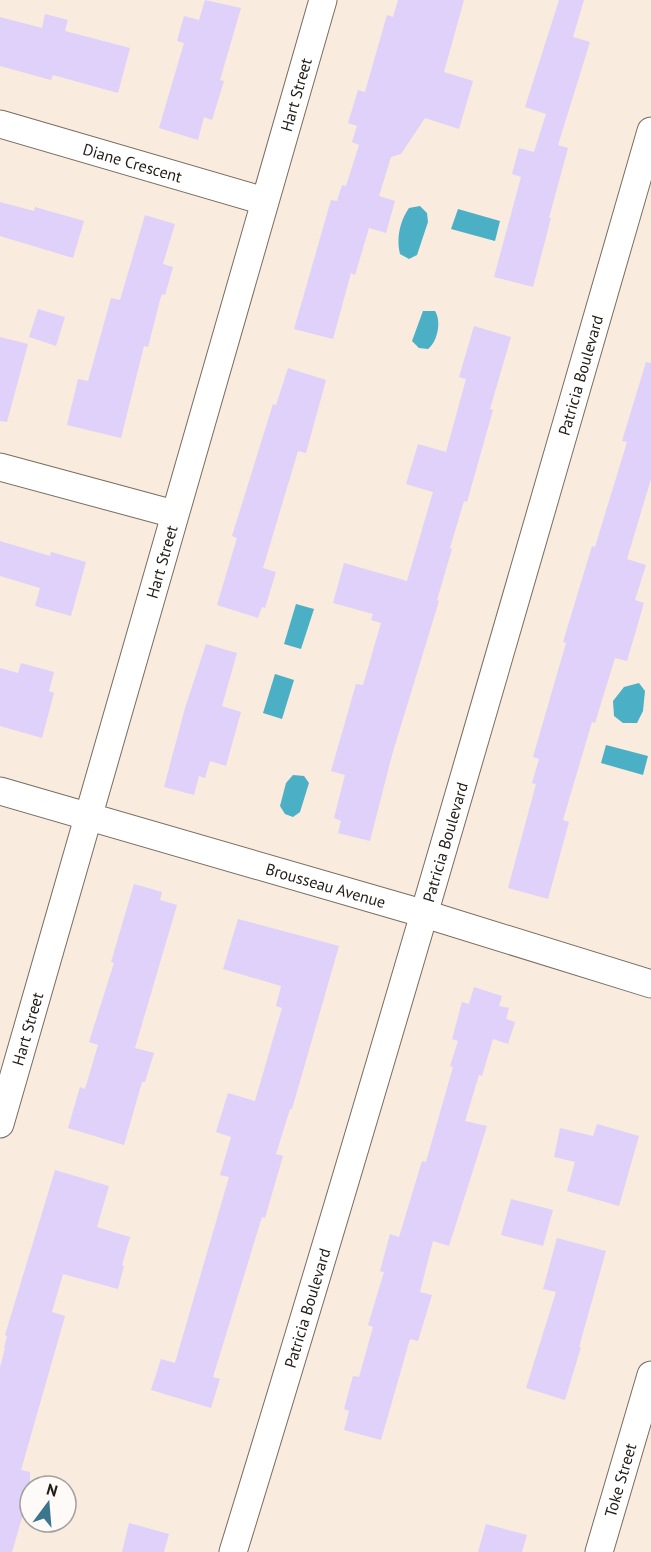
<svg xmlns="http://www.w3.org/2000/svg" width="651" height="1552" viewBox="0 0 651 1552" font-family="'PT Sans',sans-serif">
<rect width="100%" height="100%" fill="#f9ebdd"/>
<path fill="#4bafc5" d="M420,206L427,213L428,222L417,255L409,259L400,254C396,238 400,221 409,208Z
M458,209L500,221L495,241L451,229Z
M423,311H435C442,322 437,342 428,349L419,348L412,341Z
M296,604L314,609L301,649L284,644Z
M275,674L294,680L282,719L263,713Z
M639,683L645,691L643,711L637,723H623L614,716L613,701L624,687Z
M606,745L648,756L643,775L601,763Z
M293,775L304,776L309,783L300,812L293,817L285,814L280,806L286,783Z"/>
<path fill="#dfd1fa" d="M205,0L241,8L220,80L224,81L212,120L204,117L198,140L159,128L184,43L177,41L184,16L199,20Z
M398,0H464L444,72L473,81L459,129L425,118L401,154L391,157L379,196L395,201L386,233L369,228L355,275L351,273L333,339L294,329L331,200L337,201L342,185L346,186L359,145L352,142L357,126L348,123L358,90L365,92L387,15L393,17Z
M559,0H584L573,37L590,42L558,145L568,148L549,218H551L533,287L494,277L521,177L512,174L519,148L534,152L546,114L525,107Z
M45,14L68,20L65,31L130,48L118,93L53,75L51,80L0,66V17L42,28Z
M0,202L34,211L35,207L84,221L73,258L0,236Z
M145,215L175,224L163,264L173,267L165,295L162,294L160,300L148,347L144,346L121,438L67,425L78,379L88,381L111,298L120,300Z
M38,309L65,317L56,346L29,337Z
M474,326L511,337L490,409L493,410L467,502L464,501L450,548L452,549L437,600L439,601L392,755L370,841L338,833L341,821L334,818L345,775L331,771L356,684L363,685L381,623L371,620L373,614L333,603L344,563L407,581L433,492L406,484L418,444L446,452L466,379L459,377Z
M0,337L28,344L7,422L0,421Z
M646,362L651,363V479L627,559L646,565L635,600L644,603L627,661L615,658L595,723L592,722L563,820L569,822L548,899L508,888L536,784L532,783L539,759L533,757L566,643L563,642L592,546L595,547L627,442L622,441Z
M288,368L326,380L306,453L298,451L263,568L276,572L265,608L262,607L258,618L217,605L237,538L232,536L273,404L276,405Z
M0,541L50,556L51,552L86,562L71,616L35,606L40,588L0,576Z
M206,644L237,653L222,706L241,712L226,766L210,761L205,778L199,776L194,795L164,787L185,708Z
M21,663L54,672L49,691L54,693L42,738L0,726V668L18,673Z
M134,884L162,892L160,900L177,905L135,1048L154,1053L145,1082H142L124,1145L68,1128L80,1087L85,1089L98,1045L89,1042L114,963L111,962Z
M238,919L339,946L292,1109H290L276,1154L283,1156L265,1218L262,1217L213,1377L220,1379L211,1408L151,1390L161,1359L175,1363L229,1177L220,1175L231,1137L216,1132L228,1093L255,1101L282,1008L276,1006L281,986L223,969Z
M474,987L502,996L499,1006L509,1008L506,1019L515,1022L508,1044L493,1039L482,1076L479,1075L465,1121L487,1126L449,1246L433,1241L420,1292L432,1295L418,1341L410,1339L381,1440L344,1430L349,1411L344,1409L353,1376L359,1377L373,1327L368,1325L384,1272L380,1271L390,1234L399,1237L422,1161L426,1162L453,1067L450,1066L458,1041L452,1039L462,1002L469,1004Z
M597,1124L639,1136L619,1206L567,1191L575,1162L554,1157L560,1128L593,1136Z
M55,1170L109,1186L97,1227L130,1237L122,1265L124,1266L118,1289L63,1274L52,1312L65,1316L21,1470L30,1472V1512L24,1511L12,1552H0V1367L5,1348H4L7,1336L5,1335Z
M511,1199L553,1210L543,1246L501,1235Z
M557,1238L606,1251L579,1347H581L565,1400L526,1388L556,1292L543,1289Z
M129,1523L169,1534L164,1552H122Z
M486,1524L527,1535L522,1552H478Z"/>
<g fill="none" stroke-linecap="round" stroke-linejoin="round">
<defs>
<g id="minor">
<path id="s1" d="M0,124L264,201"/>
<path d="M0,467L174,514"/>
<path id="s2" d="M0,791L425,914L651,984"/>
<path id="s3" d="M0,1124L323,0"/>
<path id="s4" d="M233,1552C378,1080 514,605 651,131"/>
<path id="s5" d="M599,1552L651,1375"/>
</g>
</defs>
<use href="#minor" stroke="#796c60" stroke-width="29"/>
<use href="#minor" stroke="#fff" stroke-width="27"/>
</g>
<g text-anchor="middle" stroke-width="4.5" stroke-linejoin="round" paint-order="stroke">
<g font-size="16" fill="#201b17" stroke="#fdfaf8">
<text dy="6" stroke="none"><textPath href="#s3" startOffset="1071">Hart Street</textPath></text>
<text dy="6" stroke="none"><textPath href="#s1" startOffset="138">Diane Crescent</textPath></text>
<text dy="6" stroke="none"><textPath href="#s4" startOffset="1227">Patricia Boulevard</textPath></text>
<text dy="6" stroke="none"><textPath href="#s3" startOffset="585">Hart Street</textPath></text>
<text dy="6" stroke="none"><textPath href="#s4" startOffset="741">Patricia Boulevard</textPath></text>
<text dy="6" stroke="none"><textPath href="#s2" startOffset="339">Brousseau Avenue</textPath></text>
<text dy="6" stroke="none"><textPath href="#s3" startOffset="99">Hart Street</textPath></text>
<text dy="6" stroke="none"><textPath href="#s4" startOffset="255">Patricia Boulevard</textPath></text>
<text dy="6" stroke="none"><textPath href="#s5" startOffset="75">Toke Street</textPath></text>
</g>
</g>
<g transform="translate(48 1504) rotate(16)"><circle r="28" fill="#fdfaf8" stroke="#a5a19e" stroke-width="1.5"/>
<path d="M0-4.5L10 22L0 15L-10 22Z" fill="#3c758e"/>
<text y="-9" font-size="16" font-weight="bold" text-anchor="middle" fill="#201b17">N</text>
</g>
</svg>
